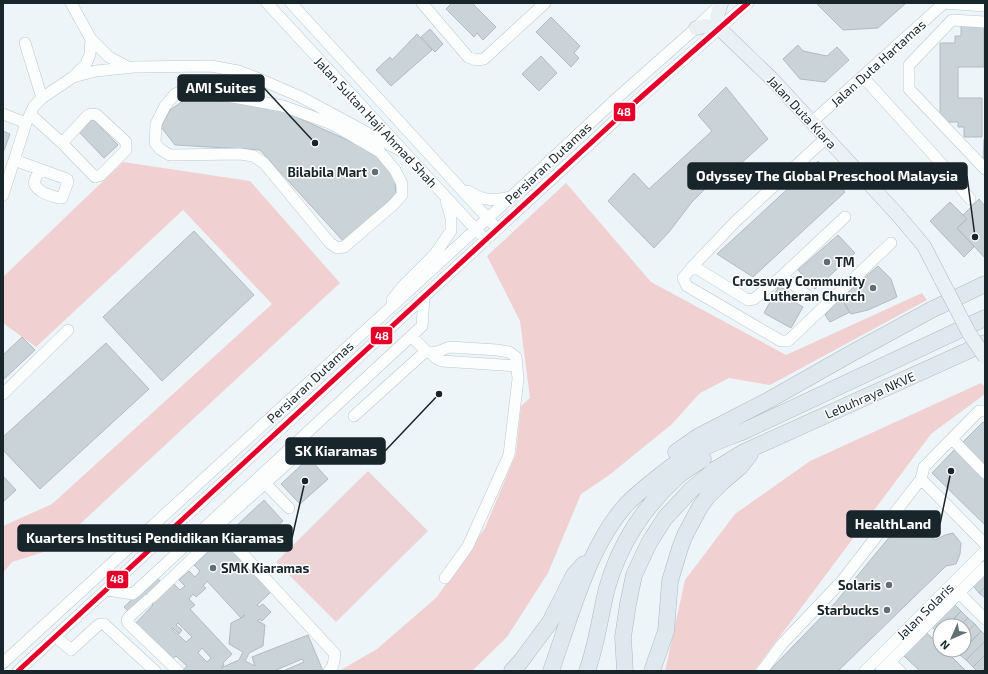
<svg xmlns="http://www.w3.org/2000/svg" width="988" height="674" viewBox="0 0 988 674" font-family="'Exo 2',sans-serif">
<rect width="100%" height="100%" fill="#eef5f8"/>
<path fill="#edd3d5" d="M368,471L428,531L336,622L276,562Z"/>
<path fill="#f1d0d2" d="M123,162L250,181L340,283L53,549L12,562L3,573V526L52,504L272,304L183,210L36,347L3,323V277Z
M566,183L651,282L786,355L922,293L927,300L770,385L729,378L700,393L672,424L608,476L581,494L548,573L507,637L472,671H339L377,649L437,597L485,528L516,454L521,406L530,398L520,321L487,256Z
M981,383L985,387V394L931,434L754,671H665L685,580L735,514L810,461Z"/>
<path fill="#cad3d8" stroke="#b2bbbf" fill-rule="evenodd" d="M452,3H472L496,27L483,40L477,33L474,37L446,9Z
M816,3H906L878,28L843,30Z
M551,17L580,46L574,53L579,58L571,67L536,32Z
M961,25H984V67H958V98H982V137H964V127H958V122H940V43H955V36H961Z
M430,29L443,44L435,52L421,37Z
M417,34L432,50L391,86L376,70L390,57L392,60Z
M798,45L803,51L827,56L837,47L849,60L825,82L800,79L783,59Z
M541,56L557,73L539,91L522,74Z
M726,87L768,139L728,175L718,176L692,202L669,232L654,248L608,201L634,173L649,189L712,131L698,115Z
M203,94L285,112L372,151L394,173L396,194L344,242L260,150L175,145L161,127L170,110L190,96Z
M93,119L118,145L104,158L79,132Z
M3,131L10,134L3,153Z
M984,139H985V162H983Z
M818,161L845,192L753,277L717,254Z
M979,199L985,206V258L957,228L967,219L963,215Z
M950,202L967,219L957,228L974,247L964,257L930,221Z
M194,231L254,295L162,381L103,317Z
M838,235L855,253L815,289L798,270Z
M878,266L891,279L897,297L868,310L851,314L841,298Z
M779,286L789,292L786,297L803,307L791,328L764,313Z
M841,298L850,312L830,322L825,315Z
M22,337L35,350L3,380V355Z
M106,343L149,389L40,489L3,450V437Z
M983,422L985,424V470L960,445Z
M955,449L985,478V525L932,473Z
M309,458L328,479L300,504L281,484Z
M3,476L16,490L3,502Z
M264,500L283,521L256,546L236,526Z
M908,520L918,524L935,540L945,535L953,533L961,543L960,554L956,564L946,566L838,671H769L835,603L896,529Z
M221,539L271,592L257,605L259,607L263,604L271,612L262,621L259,619L258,621L265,625L263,646L249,653L245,661L255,666L252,657L308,635L323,671H283L304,662L302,659L274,671H184L183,670L187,666L176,656L172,659L135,624L153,605L145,597L129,612L124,607L156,577L161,582L173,583L180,590L185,586L179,580L189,571L195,577L200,571L194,565ZM207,581L241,618L244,615L245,616L231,623L229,644L243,652L239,660L221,668L224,665L223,663L232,654L190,609L195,605L189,599L193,594L196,597L206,588L203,586ZM178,623L192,637L186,642L172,629L173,628L179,634L182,630L176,625ZM202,648L211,658L207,662L198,653Z
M985,574V587L979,593L973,586Z
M985,587V598L979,593Z
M955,605L961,611L947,626H940L939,634L932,627Z
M961,611L968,618L960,626H947Z
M968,618L975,624L964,635V626H960Z
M975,624L981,631L964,649V635Z
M981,631L985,635V641L966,660L959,654Z
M927,633L940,646V650H945L966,671H920L904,656Z
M985,641V655L973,667L966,660Z
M985,655V668L982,671H977L973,667Z"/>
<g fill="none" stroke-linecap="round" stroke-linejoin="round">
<defs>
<path id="minor" d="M71,3L91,39L109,57L128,67
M267,3L480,234
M291,3L492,223
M422,3L468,57L476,60L484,59L545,3
M943,3L985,6
M985,22L952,20L909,65V89L985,169
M25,43L42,98
M73,77L96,71L134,67L211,66L238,71L257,78L301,97L403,152
M863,77L939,161L970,199
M187,89L283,106L332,124L380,152L395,170L402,184V195L393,205L344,247L337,248L330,243L264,163L253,156L240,154L170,155L160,149L155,143L156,124L165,106L175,94Z
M3,114L26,123
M30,114L62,143L95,177L101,175L126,150V142L97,115L92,114L88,115L62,143
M812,122L944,3
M826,138L736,221L693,266L748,300L754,299L782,276L845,217
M14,160L67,179L68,182L62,198H59C50,195 38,193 34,183L39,169
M468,191C484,201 492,201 510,197
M3,195L26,123L34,106L42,98L73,77L86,64L90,54L91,39
M693,266L683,278L687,286L781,341H788L891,243
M782,276L808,296
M392,300L404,285L435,254L451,231V218L446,200
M411,336L427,352C436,355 442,349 450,347L497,350L509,352L516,357L518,379L509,455L468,546L445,578
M432,354L437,359L442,361L517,366
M3,394L68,330
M354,416L426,351
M952,439L985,473
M260,478L289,508
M921,479L985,544
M216,527L299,453
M220,532L241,552L335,654L333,666L329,671
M107,590L133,594L422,326L424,298
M959,593L985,619
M152,597L220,532L216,527
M148,600L129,617L127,620L128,623L178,671
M56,637L71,650L97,626L100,624H104L155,671
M890,662L900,671
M3,663L512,196L617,98L696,28L722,3
M18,671L632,105L748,3
M762,671L782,644L841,582L921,479L924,467L979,411H985
M865,671L985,551
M881,671L985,567"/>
<path id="major" d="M721,4C717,14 716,19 720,29L772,79L897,214L924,246L941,279
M696,28L704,26L720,29"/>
<path id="highway" d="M676,452L699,436L769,400L852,353L931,310L985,284
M512,671L521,661L550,622L574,575L584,564
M551,671C570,618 588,548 625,506C636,494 649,484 662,474C674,464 688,455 703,448C715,442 729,437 742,432L985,318
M587,671C597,644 600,616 607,588C620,543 643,508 678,476C685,470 695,464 703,459
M625,671L623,637L628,604L634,575L649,543L665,518L691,490L716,469L744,452L985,343
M652,671L666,631L670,581L680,548L685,535L700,507L708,496L721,483L740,467L750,454"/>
</defs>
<use href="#minor" stroke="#bec7cb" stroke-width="12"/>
<use href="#major" stroke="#acbac0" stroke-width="15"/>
<use href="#highway" stroke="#acbac0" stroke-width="17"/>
<use href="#minor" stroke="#fcfefe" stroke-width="11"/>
<use href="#major" stroke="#eaf1f5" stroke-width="14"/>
<use href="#highway" stroke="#dee8ee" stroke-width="16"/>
<defs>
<path id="major-bridge" d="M941,279L969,333L985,357"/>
</defs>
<use href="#major-bridge" stroke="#acbac0" stroke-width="15" stroke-linecap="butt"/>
<use href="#major-bridge" stroke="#eaf1f5" stroke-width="14"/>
<defs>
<path id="bus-1" d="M18,671L632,105L748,3"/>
</defs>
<use href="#bus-1" stroke="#fff" stroke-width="8"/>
<use href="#bus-1" stroke="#e4002b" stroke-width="5"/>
</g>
<g fill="#636e73" stroke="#fff" stroke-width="1.5">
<circle cx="375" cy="172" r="4"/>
<circle cx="827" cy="262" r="4"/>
<circle cx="873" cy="288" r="4"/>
<circle cx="213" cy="568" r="4"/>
<circle cx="889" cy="585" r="4"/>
<circle cx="887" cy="610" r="4"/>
</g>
<g text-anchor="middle" stroke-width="3" stroke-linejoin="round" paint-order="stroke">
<g font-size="13" fill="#18252b" stroke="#fff">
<text transform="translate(878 63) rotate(-42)" y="5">Jalan Duta Hartamas</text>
<text transform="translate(802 112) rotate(47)" y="5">Jalan Duta Kiara</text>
<text transform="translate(376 122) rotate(47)" y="5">Jalan Sultan Haji Ahmad Shah</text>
<text transform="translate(548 163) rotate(-43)" y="5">Persiaran Dutamas</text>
<text transform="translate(310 382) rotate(-43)" y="5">Persiaran Dutamas</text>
<text transform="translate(870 395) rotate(-24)" y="5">Lebuhraya NKVE</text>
<text transform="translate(925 611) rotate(-45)" y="5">Jalan Solaris</text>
</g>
<g font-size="13" font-weight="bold" fill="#18252b" stroke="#fff" text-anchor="end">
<text x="367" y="177">Bilabila Mart</text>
<text x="835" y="267" text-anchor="start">TM</text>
<text x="865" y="286">Crossway Community<tspan x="865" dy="15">Lutheran Church</tspan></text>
<text x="221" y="573" text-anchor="start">SMK Kiaramas</text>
<text x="881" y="590">Solaris</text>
<text x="879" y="615">Starbucks</text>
</g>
</g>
<path fill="none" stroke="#18252b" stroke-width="1.5" d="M315 143L264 88M975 237L967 176M439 394L385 451M951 471L940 524M305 481L292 538"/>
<g fill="#18252b" stroke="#fff" stroke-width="1.5">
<circle cx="315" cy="143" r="4"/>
<circle cx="975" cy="237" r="4"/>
<circle cx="439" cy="394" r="4"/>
<circle cx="951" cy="471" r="4"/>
<circle cx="305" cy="481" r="4"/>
</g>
<g fill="#18252b" stroke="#18252b" stroke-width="1.5">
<rect x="178" y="75" width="86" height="26" rx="4"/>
<rect x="688" y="163" width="279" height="26" rx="4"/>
<rect x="286" y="438" width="99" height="26" rx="4"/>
<rect x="847" y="511" width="93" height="26" rx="4"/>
<rect x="18" y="525" width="274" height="26" rx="4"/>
</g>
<g font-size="14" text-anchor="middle" font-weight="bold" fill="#fff">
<text x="221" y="93">AMI Suites</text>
<text x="827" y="181">Odyssey The Global Preschool Malaysia</text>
<text x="336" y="456">SK Kiaramas</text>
<text x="893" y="529">HealthLand</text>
<text x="155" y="543">Kuarters Institusi Pendidikan Kiaramas</text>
</g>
<g stroke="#fff" stroke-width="1.5">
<rect x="613" y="102" width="23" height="20" rx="4" fill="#e4002b"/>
<rect x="370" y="326" width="23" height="19" rx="4" fill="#e4002b"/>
<rect x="106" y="570" width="23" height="19" rx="4" fill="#e4002b"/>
</g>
<g font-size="11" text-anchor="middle" font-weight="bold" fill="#fff">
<text x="624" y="116">48</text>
<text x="382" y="340">48</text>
<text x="117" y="583">48</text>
</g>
<rect width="988" height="674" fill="none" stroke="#18252b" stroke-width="8"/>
<g transform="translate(952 638) rotate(225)"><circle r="19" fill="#ffffff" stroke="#a3a8aa"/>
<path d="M0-3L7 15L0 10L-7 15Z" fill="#636e73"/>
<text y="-6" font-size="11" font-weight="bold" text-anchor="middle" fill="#18252b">N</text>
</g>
</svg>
